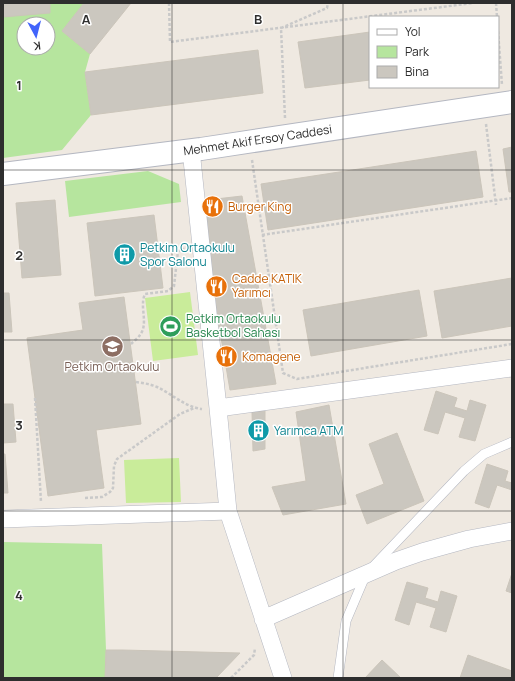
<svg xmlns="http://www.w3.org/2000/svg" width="515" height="681" viewBox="0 0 515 681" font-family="Manrope,sans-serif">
<rect width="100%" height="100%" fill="#efe9e1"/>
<path fill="#b6e59e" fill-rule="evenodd" d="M3,3H84L62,31L90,54L85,72L91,115L62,150L3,158ZM24,24H48V48H24Z
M148,171L179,184L181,202L69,217L65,181Z
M3,542L102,544L106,650L105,678H3Z"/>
<path fill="#c9ec9a" d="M190,292L198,355L153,361L145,298Z
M179,458L181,502L126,503L124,460Z"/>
<path fill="#cbc7bf" stroke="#cbc5ba" d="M3,3H50V13L3,17Z
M84,3H131L90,54L62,31Z
M370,32V80L305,88L298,42Z
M258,50L263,93L91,115L85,72Z
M512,147V192H509L503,149Z
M476,151L483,197L268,230L261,184Z
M242,196L276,384L230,390L201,221L202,212L208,203L216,199Z
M55,200L61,275L22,278L16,203Z
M154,215L163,288L95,296L87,223Z
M512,278V326L442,338L434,291Z
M419,290L427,336L311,356L303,310Z
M3,293H9L12,332H3Z
M124,297L141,424L96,430L104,488L48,496L27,338L83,330L79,303Z
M436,391L457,398L454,407L467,411L470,400L486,405L475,441L459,437L465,418L445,412L438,434L424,430Z
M3,404H13L16,442L3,443Z
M329,405L346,504L283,515L272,487L306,481L296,412Z
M265,410V449L253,451L252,412Z
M397,433L424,501L367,524L356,495L384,484L369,444Z
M3,454H5L8,493H3Z
M487,464L508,471L505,481L512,483V490L497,485L489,508L475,503Z
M512,573V593L506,591Z
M407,582L428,588L425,598L438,602L441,591L457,596L446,632L430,627L436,608L416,602L409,625L395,620Z
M106,650H122L240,653L216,678H105Z
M468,655L512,671V678H460Z
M382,660L401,678H365Z"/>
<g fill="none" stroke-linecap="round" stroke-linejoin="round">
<defs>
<path id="lane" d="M338,678L346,621L366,574L464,471L484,454L512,442"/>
<path id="street" d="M191,150L218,408L228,511L283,678
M218,408L512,368
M3,519L228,511
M263,619L396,561L422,552L469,539L512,531"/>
<g id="secondary">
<path id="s1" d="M3,174L201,149L512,102"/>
</g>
</defs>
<use href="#lane" stroke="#b4b7c1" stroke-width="10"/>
<use href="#street" stroke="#b4b7c1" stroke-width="18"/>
<use href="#secondary" stroke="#b4b7c1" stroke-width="24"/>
<path stroke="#c9c9c9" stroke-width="2.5" stroke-dasharray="3 2" stroke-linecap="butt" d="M169,3L170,42L473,3
M496,3L497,17
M498,31L502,85
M285,118L281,28L327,8L328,3
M486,124L496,205
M252,160L283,373L297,379L512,344
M262,235L512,198
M131,344C134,341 138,338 140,335C149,323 139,307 145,294L168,291L174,286L178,251L186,248
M136,382C143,383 150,384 157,387C172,394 185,407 202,409
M35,398L41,502
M85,498L102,497L110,492L113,488L114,466L117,459L180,414L194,408
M231,678L254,655L255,648"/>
<use href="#lane" stroke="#fff" stroke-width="9"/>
<use href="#street" stroke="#fff" stroke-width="17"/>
<use href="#secondary" stroke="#fff" stroke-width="22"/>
</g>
<path fill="none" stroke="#2e2e2e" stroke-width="1" stroke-opacity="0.55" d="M172,3V678M343,3V678M3,170H512M3,340H512M3,511H512"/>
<defs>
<symbol id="restaurant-disc" viewBox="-11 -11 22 22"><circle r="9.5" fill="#e8710a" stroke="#fff"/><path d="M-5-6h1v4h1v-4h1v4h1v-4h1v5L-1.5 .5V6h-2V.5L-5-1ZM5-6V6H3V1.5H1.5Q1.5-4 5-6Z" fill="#fff"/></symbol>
<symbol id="building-disc" viewBox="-11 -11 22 22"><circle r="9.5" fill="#0f9aa8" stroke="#fff"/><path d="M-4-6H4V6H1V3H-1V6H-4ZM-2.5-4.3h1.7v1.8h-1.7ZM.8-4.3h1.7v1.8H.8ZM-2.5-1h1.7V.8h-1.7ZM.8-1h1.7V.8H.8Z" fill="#fff"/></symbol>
<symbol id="stadium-disc" viewBox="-11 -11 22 22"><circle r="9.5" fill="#2e9e5b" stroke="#fff"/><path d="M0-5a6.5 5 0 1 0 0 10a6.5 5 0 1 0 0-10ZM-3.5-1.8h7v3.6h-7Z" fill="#fff"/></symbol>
<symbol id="school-disc" viewBox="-11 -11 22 22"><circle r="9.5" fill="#8d6e63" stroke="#fff"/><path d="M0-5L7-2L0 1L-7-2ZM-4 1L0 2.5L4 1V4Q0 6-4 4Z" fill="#fff"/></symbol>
</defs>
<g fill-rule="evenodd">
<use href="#restaurant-disc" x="200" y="194" width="25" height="25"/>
<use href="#building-disc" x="112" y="242" width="25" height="25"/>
<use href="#restaurant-disc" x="204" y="274" width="25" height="25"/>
<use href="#stadium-disc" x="158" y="314" width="25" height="25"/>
<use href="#school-disc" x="100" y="334" width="25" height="25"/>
<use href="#restaurant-disc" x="214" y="344" width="25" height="25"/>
<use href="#building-disc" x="246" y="418" width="25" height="25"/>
</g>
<g text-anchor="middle" stroke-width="3" stroke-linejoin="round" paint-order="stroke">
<g font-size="12" fill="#2e2e2e" stroke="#fff">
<text dy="4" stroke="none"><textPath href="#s1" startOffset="257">Mehmet Akif Ersoy Caddesi</textPath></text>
</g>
<g font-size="12" fill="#c56008" stroke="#fff" text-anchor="start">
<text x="228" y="211">Burger King</text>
<text x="232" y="283">Cadde KATIK<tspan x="232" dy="14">Yarımcı</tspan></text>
<text x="242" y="361">Komagene</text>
</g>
<g font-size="12" fill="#0d838f" stroke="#fff" text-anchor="start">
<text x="140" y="252">Petkim Ortaokulu<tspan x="140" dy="14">Spor Salonu</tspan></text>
<text x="274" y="435">Yarımca ATM</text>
</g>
<g font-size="12" fill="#27864d" stroke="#fff" text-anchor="start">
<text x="186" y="323">Petkim Ortaokulu<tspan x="186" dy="14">Basketbol Sahası</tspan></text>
</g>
<g font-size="12" fill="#785e54" stroke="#fff">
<text x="112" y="371">Petkim Ortaokulu</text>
</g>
</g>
<g font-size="13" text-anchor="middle" font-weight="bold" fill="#2e2e2e" stroke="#fff" stroke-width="3" stroke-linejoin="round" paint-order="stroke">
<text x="86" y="24">A</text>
<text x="258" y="24">B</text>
<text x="19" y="90">1</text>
<text x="19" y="260">2</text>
<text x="19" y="430">3</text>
<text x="19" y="600">4</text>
</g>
<rect width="515" height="681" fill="none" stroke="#2e2e2e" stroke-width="8"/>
<rect x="369" y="16" width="130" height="72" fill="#ffffff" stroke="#ababab"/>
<rect x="377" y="29" width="20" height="6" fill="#ffffff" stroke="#ababab"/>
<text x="405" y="36" font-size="12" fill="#2e2e2e">Yol</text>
<rect x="377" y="46" width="20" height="12" fill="#b6e59e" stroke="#ababab"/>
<text x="405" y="56" font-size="12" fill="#2e2e2e">Park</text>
<rect x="377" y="66" width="20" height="12" fill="#cbc7bf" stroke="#ababab"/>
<text x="405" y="76" font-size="12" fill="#2e2e2e">Bina</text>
<g transform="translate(36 36) rotate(173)"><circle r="19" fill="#ffffff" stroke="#ababab"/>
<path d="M0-3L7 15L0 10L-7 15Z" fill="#4264fb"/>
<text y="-6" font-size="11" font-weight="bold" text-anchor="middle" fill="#2e2e2e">K</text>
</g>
</svg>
